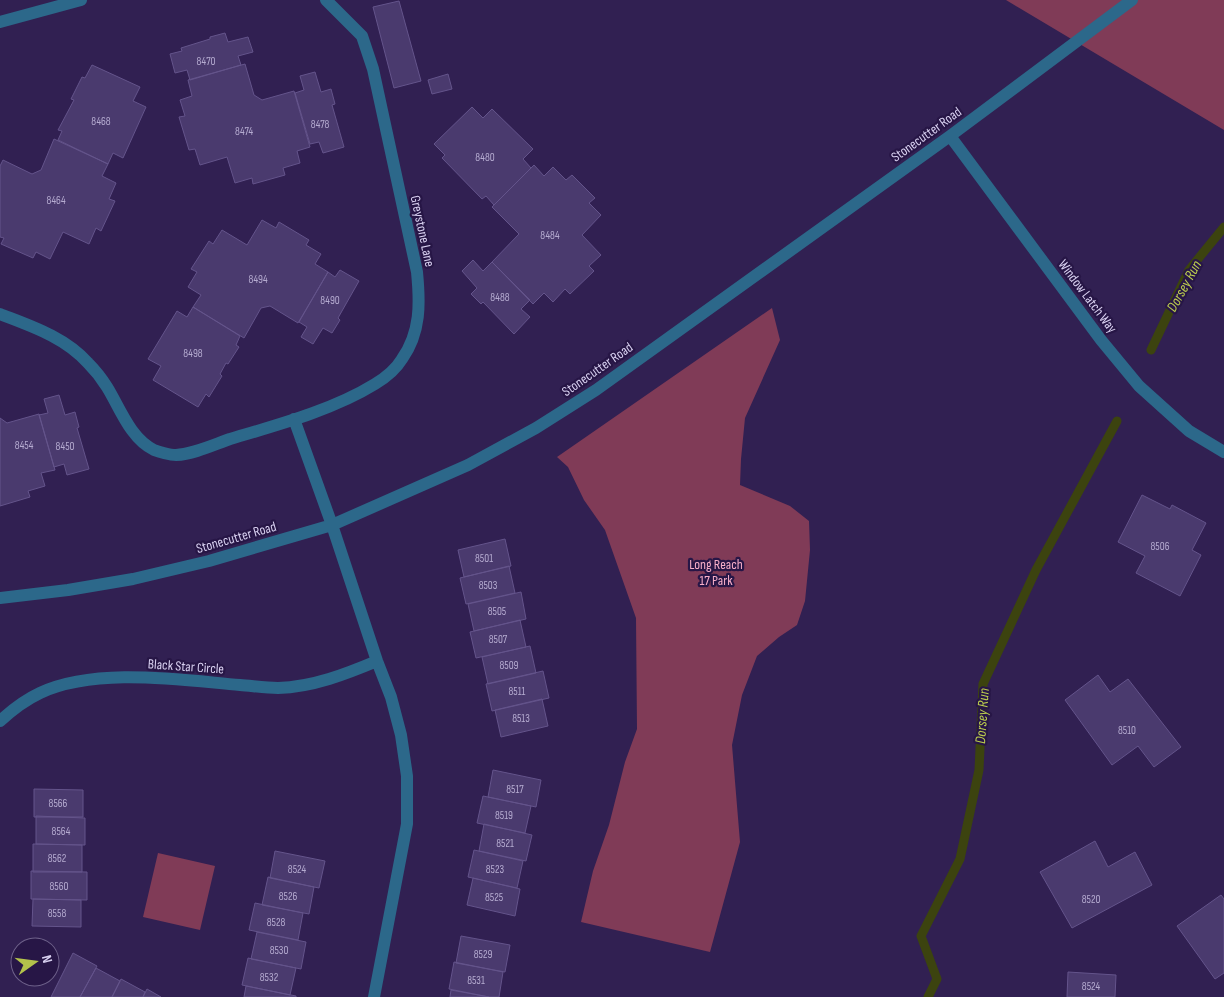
<svg xmlns="http://www.w3.org/2000/svg" width="1224" height="997" viewBox="0 0 1224 997" font-family="'Sofia Sans Condensed',sans-serif">
<rect width="100%" height="100%" fill="#312052"/>
<path fill="#803b57" d="M1006,0H1224V130Z
M772,308L780,340L745,418L741,459L740,485L790,506L809,521L810,550L805,601L797,625L779,637L757,656L742,695L732,745L740,842L710,952L581,922L593,871L609,825L625,762L637,729L636,618L605,530L584,500L568,467L557,457Z
M158,853L215,866L200,930L143,917Z"/>
<g fill="none" stroke-linecap="round" stroke-linejoin="round">
<path stroke="#3c430f" stroke-width="9" d="M1151,350L1189,270L1224,227
M928,997L937,979L921,936L960,859L979,770L983,684L1036,570L1117,421"/>
</g>
<path fill="#4a3a6e" stroke="#64548b" d="M399,1L421,81L394,88L373,7Z
M225,33L228,42L248,37L253,52L238,56L241,65L190,80L187,70L175,73L170,54L182,51L181,48L210,39V37Z
M245,64L254,95L262,100L294,91L310,147L297,151L300,163L283,168L285,175L253,184L252,178L235,183L227,157L200,165L195,149L189,150L179,117L185,116L180,100L192,96L188,80Z
M92,65L140,87L133,101L146,107L123,158L113,153L108,164L58,140L62,131L58,130L74,100L71,99L82,77L85,78Z
M315,72L321,92L331,89L335,104L332,105L344,147L323,153L319,142L310,144L295,93L304,90L300,76Z
M448,74L452,89L432,94L428,80Z
M472,107L483,118L492,109L533,149L523,159L531,168L494,205L486,196L482,199L442,158L445,155L434,144Z
M54,139L108,164L102,176L116,183L109,199L115,201L101,231L96,228L89,244L63,232L50,259L36,252L33,258L1,244L4,238L0,237V166L3,160L32,174L41,170Z
M534,165L544,176L553,167L566,180L572,175L595,198L589,203L601,215L582,235L601,255L589,266L594,271L570,294L565,289L553,302L544,293L533,304L492,262L519,234L492,207Z
M262,220L276,228L279,222L309,240L306,245L321,254L315,264L328,272L298,323L270,306L261,308L244,338L193,307L201,295L188,287L197,272L191,269L209,241L213,244L222,230L247,245Z
M473,260L483,271L492,262L530,300L521,309L530,317L514,334L483,302L481,304L471,294L477,288L462,271Z
M340,270L359,281L338,318L340,320L332,333L323,328L313,344L301,337L307,327L299,322L328,272L335,277Z
M193,307L240,336L236,345L239,347L228,364L226,363L220,374L222,376L209,397L206,394L198,407L153,380L161,366L148,359L177,311L187,317Z
M59,395L65,415L75,412L79,427L77,428L89,469L67,475L64,464L54,467L39,415L48,413L44,399Z
M39,414L55,470L41,473L45,486L28,491L30,497L0,506V418L7,423Z
M1142,495L1170,509L1172,505L1206,523L1192,550L1201,555L1180,596L1136,573L1145,556L1118,542Z
M505,539L511,566L464,577L458,550Z
M509,566L515,593L466,604L460,578Z
M521,592L526,619L474,631L468,604Z
M520,620L526,647L476,658L470,632Z
M530,646L536,673L488,684L482,657Z
M543,671L549,698L492,711L486,684Z
M1098,675L1110,692L1128,679L1181,747L1154,767L1138,746L1112,765L1065,700Z
M542,699L548,726L501,737L495,710Z
M493,770L541,780L536,807L488,797Z
M34,789L83,790V817H34Z
M483,796L531,806L525,833L477,823Z
M36,816L85,818V845L36,844Z
M484,824L532,835L526,861L479,851Z
M1095,841L1108,867L1135,852L1152,885L1072,928L1040,872Z
M33,844L82,845V872H33Z
M474,850L523,861L517,888L468,877Z
M275,851L325,861L319,888L270,878Z
M31,871L87,872V900L31,899Z
M268,877L314,887L309,914L262,905Z
M473,878L520,889L515,916L467,905Z
M1221,895L1224,899V973L1215,979L1177,926Z
M33,899L81,900V927L32,926Z
M255,903L303,913L298,940L249,930Z
M257,932L306,942L301,969L251,959Z
M461,936L510,945L505,972L456,963Z
M73,953L97,966L80,997H51Z
M248,958L296,968L290,995L242,985Z
M454,962L503,972L499,997H489L449,989Z
M96,968L120,981L112,997H80Z
M1068,972L1116,975L1115,997H1067Z
M121,979L145,992L143,997H112Z
M246,986L296,996V997H244Z
M147,989L161,997H143Z
M451,990L489,997H450Z"/>
<g fill="none" stroke-linecap="round" stroke-linejoin="round">
<path stroke="#2c688a" stroke-width="12" d="M0,22L81,0
M950,136L1101,340L1139,386L1189,431L1224,452
M0,314C31,326 65,337 88,363C95,370 102,379 107,387C120,408 130,438 154,450C159,452 170,455 176,455C194,454 213,445 230,439C277,425 333,410 375,384C385,378 396,369 402,359C421,332 420,303 417,272L373,69L362,36L326,0
M294,419L332,525L377,661L391,697L401,735L407,776V824L374,997
M0,598L68,590L133,579L209,561L332,525L468,465L536,428L596,390L950,136L1132,0
M0,721C12,710 25,700 40,693C96,667 180,680 240,685C253,686 266,688 278,688C313,687 346,674 377,661"/>
</g>
<g text-anchor="middle" stroke-width="4.5" stroke-linejoin="round" paint-order="stroke">
<g font-size="11" fill="#b5abd0">
<text x="206" y="65">8470</text>
<text x="101" y="125">8468</text>
<text x="320" y="128">8478</text>
<text x="244" y="135">8474</text>
<text x="485" y="161">8480</text>
<text x="56" y="204">8464</text>
<text x="550" y="239">8484</text>
<text x="258" y="283">8494</text>
<text x="500" y="301">8488</text>
<text x="330" y="304">8490</text>
<text x="193" y="357">8498</text>
<text x="24" y="449">8454</text>
<text x="65" y="450">8450</text>
<text x="1160" y="550">8506</text>
<text x="484" y="562">8501</text>
<text x="488" y="589">8503</text>
<text x="497" y="615">8505</text>
<text x="498" y="643">8507</text>
<text x="509" y="669">8509</text>
<text x="517" y="695">8511</text>
<text x="521" y="722">8513</text>
<text x="1127" y="734">8510</text>
<text x="515" y="793">8517</text>
<text x="58" y="807">8566</text>
<text x="504" y="819">8519</text>
<text x="61" y="835">8564</text>
<text x="505" y="847">8521</text>
<text x="57" y="862">8562</text>
<text x="297" y="873">8524</text>
<text x="495" y="873">8523</text>
<text x="59" y="890">8560</text>
<text x="288" y="900">8526</text>
<text x="494" y="901">8525</text>
<text x="1091" y="903">8520</text>
<text x="57" y="917">8558</text>
<text x="276" y="926">8528</text>
<text x="279" y="954">8530</text>
<text x="483" y="958">8529</text>
<text x="269" y="981">8532</text>
<text x="476" y="984">8531</text>
<text x="1091" y="990">8524</text>
</g>
<g font-size="14" fill="#d9d1f1" stroke="#271646">
<text transform="translate(926 134) rotate(-36)" y="5">Stonecutter Road</text>
<text transform="translate(423 231) rotate(78)" y="5">Greystone Lane</text>
<text transform="translate(1088 296) rotate(53)" y="5">Window Latch Way</text>
<text transform="translate(597 369) rotate(-35)" y="5">Stonecutter Road</text>
<text transform="translate(236 537) rotate(-16)" y="5">Stonecutter Road</text>
<text transform="translate(186 666) rotate(4)" y="5">Black Star Circle</text>
</g>
<g font-size="14" fill="#f8afc9" stroke="#271646">
<text x="716" y="569">Long Reach<tspan x="716" dy="16">17 Park</tspan></text>
</g>
<g font-size="15" font-style="italic" fill="#bccd4e" stroke="#271646">
<text transform="translate(1184 286) rotate(-61)" y="5">Dorsey Run</text>
<text transform="translate(982 716) rotate(-86)" y="5">Dorsey Run</text>
</g>
</g>
<g transform="translate(35 962) rotate(76)"><circle r="24" fill="#271646" stroke="#6e618a"/>
<path d="M0-4L9 19L0 12L-9 19Z" fill="#b3c24b"/>
<text y="-8" font-size="14" font-weight="bold" text-anchor="middle" fill="#d9d1f1">N</text>
</g>
</svg>
